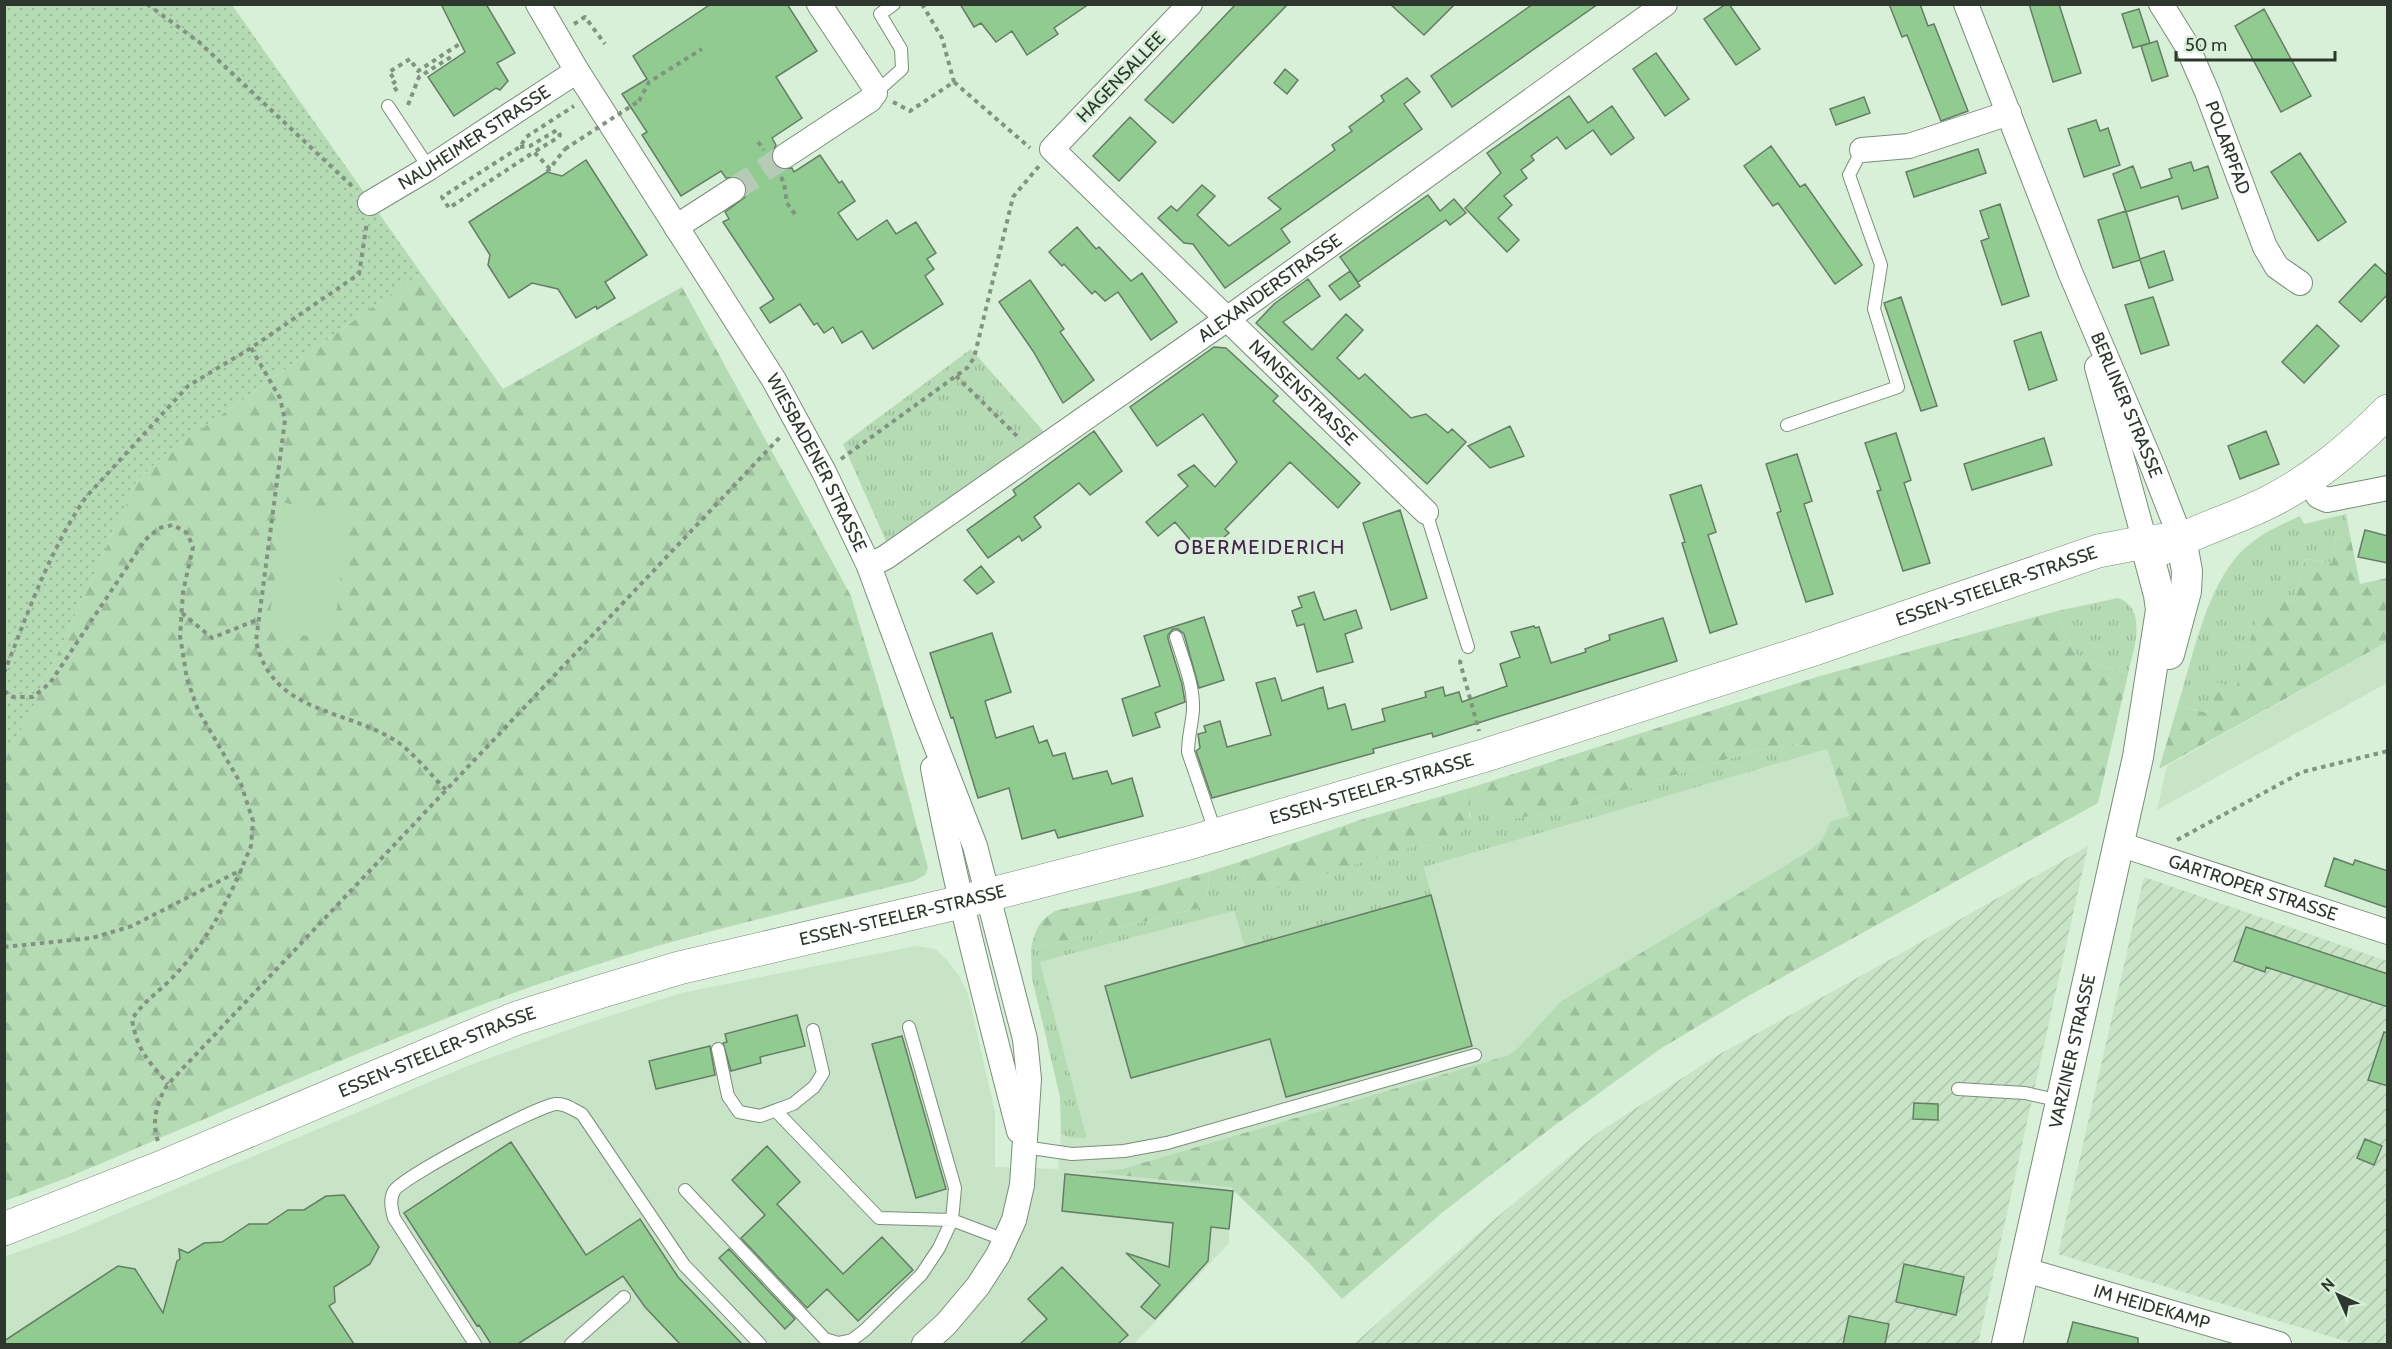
<svg xmlns="http://www.w3.org/2000/svg" width="2392" height="1349" viewBox="0 0 2392 1349" font-family="Cabin,sans-serif">
<defs>
<pattern id="industrial-furrows" width="10" height="10" patternUnits="userSpaceOnUse" patternTransform="scale(1.5)"><rect width="10" height="10" fill="#c7e4c6"/><path d="M-1 1l2-2M0 10L10 0M9 11l2-2" fill="none" stroke="#abc4aa"/></pattern>
<pattern id="grass-tufts" width="24" height="20" patternUnits="userSpaceOnUse" patternTransform="scale(1.5)"><rect width="24" height="20" fill="#b5dbb4"/><path d="M3 7l-1-3M5 7V3M7 7l1-3M15 17l-1-3M17 17v-4M19 17l1-3" fill="none" stroke="#9cbd9b"/></pattern>
<pattern id="forest-firs" width="22" height="20" patternUnits="userSpaceOnUse" patternTransform="scale(1.5)"><rect width="22" height="20" fill="#b5dbb4"/><path d="M5 1l3.5 6h-7zM16 11l3.5 6h-7z" fill="#9cbd9b"/></pattern>
<pattern id="park-dots" width="8" height="8" patternUnits="userSpaceOnUse" patternTransform="scale(1.5)"><rect width="8" height="8" fill="#b5dbb4"/><path d="M2 2h.1M6 6h.1" fill="none" stroke="#9cbd9b" stroke-width="1.8" stroke-linecap="round"/></pattern>
</defs>
<rect width="100%" height="100%" fill="#d7f0d7"/>
<path fill="#c7e4c6" d="M2387,642V683L2157,810L2167,766Z
M1827,749L1849,817L1830,822L1822,840L1812,849L1560,1002L1520,1046L1509,1055L1122,1169L1094,1172L1230,1186L1229,1243L1134,1344H5L4,1257L71,1233L470,1065L585,1024L681,993L916,946L935,949L946,959L959,976L968,994L995,1112V1167L1058,1169L1061,1135L1074,1138L1087,1137L1040,962L1234,911L1245,947L1430,895L1424,867Z"/>
<path fill="url(#industrial-furrows)" d="M2088,846L1978,1344H1354L1489,1224L1599,1132L1718,1055L1893,958Z
M2144,877L2387,961V1344H2355L2058,1254Z"/>
<path fill="url(#grass-tufts)" d="M971,349L1045,433L886,541L843,444Z
M2346,514L2350,535L2336,538L2332,563L2305,559L2293,601L2263,598L2236,689L2207,713L2178,705C2192,659 2207,586 2241,552C2258,535 2278,526 2300,516L2304,524Z
M2118,598C2149,609 2133,651 2128,674L2080,659L2067,639L2057,611Z
M1794,744L1827,749L1424,867L1431,895L1245,947L1234,911L1040,962L1087,1138H1074L1061,1135L1060,1097L1032,978L1031,949L1199,908C1209,896 1209,887 1208,872L1236,863L1248,883L1471,817L1463,790L1476,786L1497,815L1509,819L1546,814L1754,751Z"/>
<path fill="url(#forest-firs)" d="M421,273L503,389L682,287L851,596L890,726L928,868L925,875L914,881C798,910 681,935 568,974C396,1032 231,1109 64,1179L5,1201V759L31,711L137,480L167,453Z
M2350,535L2360,584L2387,578V642L2159,769L2178,705L2207,713L2216,682L2236,688L2263,597L2293,601L2305,559L2332,563L2336,538Z
M2057,611L2067,639L2080,659L2128,674L2098,803L1750,995L1660,1049L1555,1125L1443,1212L1342,1299L1311,1265L1230,1187L1090,1172L1122,1169L1509,1055L1520,1046L1560,1002L1812,849L1822,840L1830,822L1849,816L1827,749L1794,744L1754,751L1546,814L1509,819L1497,815L1476,786L1820,676Z
M1463,790C1467,806 1476,820 1462,832L1269,891L1248,883L1236,863L1363,819Z
M1208,872C1209,887 1209,896 1199,908L1031,949C1035,931 1038,921 1055,911L1144,890Z"/>
<path fill="url(#park-dots)" d="M5,5H232L421,273L167,453L137,480L31,711L5,759Z"/>
<path fill="#b5dbb4" d="M284,503L349,511L333,639L268,631Z"/>
<path fill="#90cc8f" stroke="#667c66" stroke-width="1.5" d="M441,4H486L515,53L497,63L508,81L500,90L496,88L454,116L428,77L465,52Z
M711,4H787L817,51L776,77L802,118L772,138L776,145L771,156L773,164L779,169L792,168L794,172L820,155L839,183L842,181L855,201L838,213L857,240L887,220L896,234L916,222L936,253L927,259L934,269L925,276L943,304L873,349L862,331L842,343L833,327L824,333L817,323L814,325L800,304L770,323L760,308L774,299L723,222L729,219L725,212L745,197L747,190L745,183L739,177L726,178L721,171L681,196L642,135L647,132L622,94L647,79L633,56Z
M960,4H1089L1054,28L1058,34L1027,55L1012,31L996,42L981,23L974,27Z
M1236,4H1288L1173,123L1145,100Z
M1390,4H1455L1424,35Z
M1533,4H1598L1452,107L1431,76Z
M1726,4H1729L1760,49L1736,65L1704,19Z
M1889,4H1920L1928,26L1934,24L1968,111L1941,121L1907,35L1902,37Z
M2029,4H2059L2081,73L2053,82Z
M2139,9L2150,43L2133,48L2122,14Z
M2264,9L2311,96L2281,112L2235,26Z
M2157,41L2168,76L2152,81L2141,46Z
M1656,53L1689,99L1665,116L1633,69Z
M1285,69L1298,80L1287,94L1274,83Z
M1407,78L1420,92L1404,104L1422,129L1281,229L1290,242L1225,288L1193,244L1184,243L1158,218L1171,206L1177,211L1202,185L1215,196L1197,215L1229,246L1281,209L1268,198L1335,150L1332,145L1352,131L1349,127L1384,101L1381,96Z
M1569,96L1588,123L1612,106L1634,138L1611,155L1593,130L1566,149L1557,137L1531,156L1534,160L1521,170L1527,178L1504,196L1512,205L1498,218L1519,240L1507,252L1465,208L1501,173L1487,153Z
M1864,97L1870,113L1836,125L1830,109Z
M1130,117L1156,142L1119,181L1093,156Z
M2096,120L2100,131L2108,128L2120,165L2084,177L2068,129Z
M1771,146L1800,187L1805,184L1862,265L1835,284L1778,203L1773,206L1744,166Z
M1978,149L1986,173L1914,197L1906,172Z
M2300,153L2346,222L2318,241L2271,172Z
M586,160L647,255L605,282L615,298L597,309L596,306L576,318L558,289L532,283L509,298L488,265L490,255L469,222L547,172L562,176Z
M2191,162L2194,171L2208,166L2218,198L2182,209L2178,196L2126,212L2113,174L2133,166L2141,188L2172,178L2169,169Z
M1428,195L1440,211L1454,199L1466,213L1450,225L1446,220L1358,282L1340,257Z
M2000,204L2029,296L2002,305L1981,241L1989,238L1980,211Z
M2126,211L2140,259L2164,251L2173,280L2149,288L2140,260L2113,268L2098,220Z
M1077,227L1096,249L1099,247L1131,281L1142,273L1177,322L1151,340L1118,292L1105,301L1095,291L1092,294L1064,264L1062,266L1049,252Z
M2375,264L2388,276V294L2361,322L2339,302Z
M1350,271L1360,286L1340,300L1329,286Z
M1308,279L1320,296L1283,322L1312,350L1346,314L1363,330L1337,358L1359,379L1365,374L1411,418L1426,414L1448,433L1452,429L1466,442L1427,484L1256,323L1274,304Z
M1030,280L1064,329L1060,332L1094,380L1063,403L1033,351L999,302Z
M1901,297L1937,406L1921,411L1884,303Z
M2153,297L2169,345L2141,354L2125,305Z
M2317,325L2339,346L2304,383L2282,362Z
M2041,332L2057,380L2029,390L2014,341Z
M1214,347L1226,348L1278,396L1273,401L1360,483L1338,508L1290,462L1225,529L1229,533L1203,555L1175,522L1158,536L1146,522L1188,486L1178,475L1194,465L1215,487L1237,462L1203,414L1157,446L1130,407Z
M1510,426L1524,456L1490,468L1468,446Z
M1094,431L1122,471L1090,495L1079,483L1034,517L1041,527L1022,541L1019,536L988,558L967,530L1016,495L1013,490Z
M2266,431L2279,464L2240,479L2228,446Z
M1896,433L1911,480L1904,483L1930,563L1903,571L1877,491L1881,490L1865,443Z
M2044,438L2052,465L1972,490L1964,464Z
M1797,454L1812,501L1804,504L1833,594L1806,602L1777,513L1781,511L1766,464Z
M1701,485L1716,532L1708,535L1737,624L1710,633L1682,543L1685,542L1670,495Z
M1400,510L1427,598L1391,610L1363,523Z
M2365,530L2388,536V563L2358,557Z
M981,566L994,582L977,594L964,580Z
M1314,592L1324,620L1356,610L1362,628L1345,634L1353,662L1317,672L1304,624L1297,626L1292,611L1302,607L1298,597Z
M1204,617L1224,680L1199,688L1184,634L1178,629H1173L1168,635V639L1182,684L1185,702L1155,713L1160,727L1133,736L1122,699L1160,686L1144,636Z
M1663,618L1677,661L1433,737L1432,733L1373,749L1374,753L1212,798L1196,751L1200,748L1198,734L1206,732L1204,726L1220,721L1227,747L1271,735L1256,683L1275,678L1282,701L1323,687L1328,709L1345,704L1352,730L1385,721L1382,709L1426,697L1425,692L1443,687L1445,696L1459,692L1462,702L1507,686L1500,664L1520,657L1511,632L1534,626L1535,628L1539,627L1551,663L1586,652L1585,649L1610,640L1609,635Z
M992,633L1011,692L985,701L996,738L1033,726L1039,743L1047,740L1053,756L1065,753L1073,779L1107,771L1112,784L1132,778L1143,816L1058,838L1055,830L1022,839L1009,788L978,798L958,733L953,717L951,718L930,653Z
M2334,858L2353,865L2355,860L2388,871V908L2325,886Z
M1431,895L1472,1046L1286,1097L1270,1039L1131,1078L1105,986Z
M2246,927L2388,974V1007L2266,967L2265,972L2234,961Z
M797,1015L805,1046L760,1057L761,1063L731,1071L723,1043L727,1042L725,1034Z
M2384,1032L2388,1033V1086L2368,1080Z
M902,1036L946,1189L916,1198L872,1044Z
M710,1046L715,1075L656,1089L649,1061Z
M1914,1103L1938,1104V1120L1913,1119Z
M2365,1139L2382,1146L2374,1165L2357,1158Z
M511,1142L586,1255L640,1219L678,1277L742,1344H680L645,1307L623,1276L518,1344H491L479,1325L477,1326L404,1213Z
M767,1146L800,1182L777,1204L843,1274L882,1237L913,1270L858,1321L827,1289L807,1308L741,1238L765,1215L732,1180Z
M1065,1174L1233,1191L1229,1229L1211,1227L1208,1261L1155,1319L1141,1307L1160,1285L1126,1253L1169,1267L1173,1223L1062,1211Z
M344,1195L379,1247L370,1264L334,1287L335,1302L329,1306L354,1344H4V1341L118,1266L135,1269L163,1313L177,1261L180,1259L179,1249L188,1253L204,1243L222,1242L249,1224H267L288,1210H304L326,1196Z
M729,1249L795,1319L785,1329L719,1258Z
M1904,1264L1964,1277L1956,1315L1896,1302Z
M1062,1267L1128,1335L1118,1344H1020L1047,1319L1028,1299Z
M1849,1316L1889,1324L1885,1344H1843Z
M2073,1322L2138,1338V1344H2067Z"/>
<g fill="none" stroke-linecap="round" stroke-linejoin="round">
<path stroke="#b5cbb5" stroke-width="24" stroke-dasharray="24 12" stroke-linecap="butt" d="M733,190L785,156"/>
<defs>
<path id="service" d="M875,93L902,69L901,49L880,14L894,4
M388,106L429,168
M1787,425L1898,387L1874,309L1881,265L1849,175L1862,150
M1426,512L1468,647
M1176,637C1183,660 1194,685 1193,710C1192,724 1188,737 1188,752L1216,834
M909,1027L955,1188L952,1220L1005,1240
M718,1049L728,1096L739,1112L760,1116L793,1104L814,1087L823,1073L813,1030
M1958,1089L2025,1093L2061,1101
M1024,1147L1072,1154L1124,1151L1167,1143L1475,1055
M685,1190L825,1339L838,1343L852,1340L865,1330L921,1275L939,1248L952,1220L879,1218L776,1111
M475,1344L394,1218C392,1210 389,1200 394,1191C402,1177 537,1106 556,1104C565,1103 574,1110 582,1114L684,1265L760,1344
M571,1344L624,1297"/>
<g id="minor">
<path id="s1" d="M538,4L577,71L774,380L824,472L869,566L924,715L975,846L1025,1039L1029,1079L1022,1185L1014,1220L998,1255L978,1286L946,1324L924,1344"/>
<path id="s2" d="M1190,4L1052,149L1426,512"/>
<path id="s3" d="M1966,4L2070,272L2152,465L2181,539"/>
<path id="s4" d="M2161,4L2187,46L2207,92L2265,247L2277,267L2300,283"/>
<path d="M1862,150L1909,146L2009,113"/>
<path d="M785,156L870,100L875,93L873,85L819,4"/>
<path id="s5" d="M370,203L429,168L577,71"/>
<path d="M676,227L733,190"/>
<path d="M2097,367L2145,542"/>
<path d="M2308,479L2318,496L2327,500L2388,488"/>
<path id="s6" d="M869,566L886,557L1227,319L1665,4"/>
<path d="M933,768C956,890 988,1010 1019,1131"/>
<path id="s7" d="M2119,844L2388,932"/>
<path id="s8" d="M2025,1270L2279,1344"/>
</g>
<g id="tertiary">
<path d="M2169,654L2186,591L2187,571L2181,539"/>
<path id="s9" d="M2007,1344L2138,757L2161,610L2159,595L2145,542"/>
</g>
<g id="secondary">
<path d="M2161,549C2195,531 2232,520 2267,503C2313,480 2351,448 2388,411"/>
<path id="s10" d="M4,1229L167,1165L461,1041L517,1018L599,992L679,968L961,902L1189,843L1486,755L1817,648L2098,551L2145,542L2181,539"/>
</g>
</defs>
<use href="#service" stroke="#788e78" stroke-width="14"/>
<use href="#minor" stroke="#788e78" stroke-width="26"/>
<use href="#tertiary" stroke="#788e78" stroke-width="32"/>
<use href="#secondary" stroke="#788e78" stroke-width="34"/>
<path stroke="#829382" stroke-width="4" stroke-dasharray="4.5 4.5" stroke-linecap="butt" d="M147,4L199,42L355,189
M922,4L942,38L954,82
M574,24L585,17L605,44
M397,91L392,84L396,81L389,72L410,59L418,71L461,43
M639,101L649,82L702,49
M893,102L910,111L954,82L1030,148
M408,105L419,77L454,55
M758,142L764,150
M520,147L530,146L557,130L560,135L559,137L534,152
M550,169L534,152L449,208L442,197L520,147L526,137L574,106
M547,172L565,149
M781,177L784,183L787,203L797,217
M251,348L280,398L285,420L256,641C272,714 345,708 396,741C413,752 431,775 446,790
M956,376L1019,438
M841,459L956,376L967,368L974,358L1013,197L1039,166
M182,613L212,638L259,619
M1461,660L1460,662L1479,731
M4,673C28,613 49,551 86,497L188,386L251,348L359,274L367,222
M4,691L13,697H33L50,683L145,540L159,528L173,525L187,533L193,547L183,592L180,636L187,679L198,710L241,784L253,821L251,846L241,870
M2177,840L2302,772L2388,751
M4,947L92,938L132,926L241,870C224,909 204,945 174,976C160,991 144,1001 132,1019C137,1051 148,1060 168,1084
M158,1141C151,1121 157,1101 168,1084L781,436"/>
<use href="#service" stroke="#fff" stroke-width="12"/>
<use href="#minor" stroke="#fff" stroke-width="24"/>
<use href="#tertiary" stroke="#fff" stroke-width="30"/>
<use href="#secondary" stroke="#fff" stroke-width="33"/>
<path stroke="#829382" stroke-width="4" stroke-dasharray="4.5 4.5" stroke-linecap="butt" d="M565,149L639,101"/>
</g>
<g text-anchor="middle" stroke-width="6" stroke-linejoin="round" paint-order="stroke">
<g font-size="18" fill="#2d372d" stroke="#d7f0d7">
<text transform="translate(1121 77) rotate(-46)" y="6">HAGENSALLEE</text>
<text dy="6" stroke="none"><textPath href="#s5" startOffset="123">NAUHEIMER STRASSE</textPath></text>
<text dy="6" stroke="none"><textPath href="#s4" startOffset="159">POLARPFAD</textPath></text>
<text dy="6" stroke="none"><textPath href="#s6" startOffset="488">ALEXANDERSTRASSE</textPath></text>
<text dy="6" stroke="none"><textPath href="#s2" startOffset="550">NANSENSTRASSE</textPath></text>
<text dy="6" stroke="none"><textPath href="#s3" startOffset="432">BERLINER STRASSE</textPath></text>
<text dy="6" stroke="none"><textPath href="#s1" startOffset="537">WIESBADENER STRASSE</textPath></text>
<text dy="6" stroke="none"><textPath href="#s10" startOffset="2097">ESSEN-STEELER-STRASSE</textPath></text>
<text dy="6" stroke="none"><textPath href="#s10" startOffset="1440">ESSEN-STEELER-STRASSE</textPath></text>
<text dy="6" stroke="none"><textPath href="#s7" startOffset="141">GARTROPER STRASSE</textPath></text>
<text dy="6" stroke="none"><textPath href="#s10" startOffset="954">ESSEN-STEELER-STRASSE</textPath></text>
<text dy="6" stroke="none"><textPath href="#s9" startOffset="300">VARZINER STRASSE</textPath></text>
<text dy="6" stroke="none"><textPath href="#s10" startOffset="468">ESSEN-STEELER-STRASSE</textPath></text>
<text dy="6" stroke="none"><textPath href="#s8" startOffset="132">IM HEIDEKAMP</textPath></text>
</g>
<g font-size="20" letter-spacing="1.5" fill="#491e52" stroke="#d7f0d7">
<text x="1260" y="554">OBERMEIDERICH</text>
</g>
</g>
<rect width="2392" height="1349" fill="none" stroke="#2d372d" stroke-width="12"/>
<g transform="translate(2338 1295) rotate(315)" stroke="#d7f0d7" stroke-width="4.5" paint-order="stroke">
<path d="M0-4.5L10 22L0 15L-10 22Z" fill="#2d372d"/>
<text y="-9" font-size="16" font-weight="bold" text-anchor="middle" fill="#2d372d">N</text>
</g>
<path d="M2176 51v9h159v-9" fill="none" stroke="#2d372d" stroke-width="3"/>
<text x="2185" y="51" font-size="18" fill="#2d372d" stroke="#d7f0d7" stroke-width="4.5" paint-order="stroke">50 m</text>
</svg>
